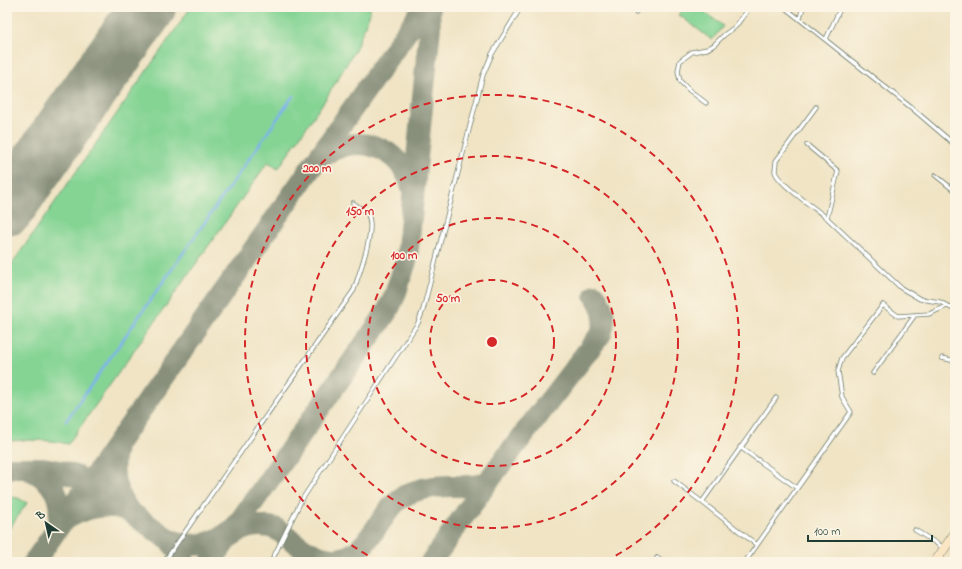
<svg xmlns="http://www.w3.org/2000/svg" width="962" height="569" viewBox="0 0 962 569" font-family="'Indie Flower',sans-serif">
<rect width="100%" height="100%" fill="#fcf5e5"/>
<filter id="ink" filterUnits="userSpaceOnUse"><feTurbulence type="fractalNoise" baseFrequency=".025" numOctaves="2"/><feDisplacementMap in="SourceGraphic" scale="8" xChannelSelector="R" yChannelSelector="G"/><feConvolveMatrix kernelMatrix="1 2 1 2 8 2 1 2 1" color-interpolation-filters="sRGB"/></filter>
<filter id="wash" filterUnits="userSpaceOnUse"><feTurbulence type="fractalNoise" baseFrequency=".012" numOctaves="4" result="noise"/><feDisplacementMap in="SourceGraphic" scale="16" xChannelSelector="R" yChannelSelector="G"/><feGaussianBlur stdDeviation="0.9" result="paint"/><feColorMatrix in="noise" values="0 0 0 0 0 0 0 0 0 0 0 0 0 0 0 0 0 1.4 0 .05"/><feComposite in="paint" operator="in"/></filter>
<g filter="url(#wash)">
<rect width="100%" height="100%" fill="#f0e4c5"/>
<path fill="#85d494" stroke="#528864" d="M191,7H370V13L355,50L327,97L278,169L268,162L68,444C48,439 28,440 7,441V271Z
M685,7H698L723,26L712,40L679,15Z
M7,497L18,498L27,503L7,532Z"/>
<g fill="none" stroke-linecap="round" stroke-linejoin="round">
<path stroke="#7fb2ec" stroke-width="2.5" d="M66,421L293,96"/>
<path stroke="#88907c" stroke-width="22" d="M320,158C357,130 401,146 413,190
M116,447C111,470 113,489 127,508
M7,468H43L60,471L78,477L89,483L168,539L177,549L184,562
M28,469C55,480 65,501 57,529
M64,520C83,508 104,502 126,510
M228,538C243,527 257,523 275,528C293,540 312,559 334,559C369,559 378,512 404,496C418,488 436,486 452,486C462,486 478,488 488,481C490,480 492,476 494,474
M168,539C193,549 211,546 232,530
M34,562L424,7
M211,562L378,325L388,310L395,295L407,258L430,27L429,7
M431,562L494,473L600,335C607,320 604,309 595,295"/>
<path stroke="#88907c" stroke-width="56" d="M7,208L148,7"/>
</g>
</g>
<g filter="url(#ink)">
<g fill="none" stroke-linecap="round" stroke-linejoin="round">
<defs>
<path id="lane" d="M784,7L913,109L955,145
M636,12L639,7
M800,18L803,7
M826,39L841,7
M706,103L689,90L680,81L678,71L680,61L692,52L707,49L714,45L724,35L735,27L750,7
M816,107L776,161C776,164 775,168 775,171C776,182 817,210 827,218
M807,145L838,171L827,218L901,288L920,299L940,302L955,310
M935,175L955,191
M942,358L955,361
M873,373L915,315
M740,447L797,488
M674,481L702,502L757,545
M702,502L776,398
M915,530L944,548
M657,558L663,562
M164,562L354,290C359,273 376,230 368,215C365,210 357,206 353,203
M271,562L301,501L418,323L423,310L483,75L492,54L521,7
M745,562L851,412L842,397L838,371L842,358L883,305L898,316L929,314L947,306"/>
<path id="secondary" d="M935,562L955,533"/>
</defs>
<use href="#lane" stroke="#687767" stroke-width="5"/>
<use href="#secondary" stroke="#687767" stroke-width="10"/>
<use href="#lane" stroke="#fff" stroke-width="3.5"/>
<use href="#secondary" stroke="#fbe6c4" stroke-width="9"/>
</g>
</g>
<g fill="none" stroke="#d62828" stroke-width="2" stroke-dasharray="7 5">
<circle cx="492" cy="342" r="62"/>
<circle cx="492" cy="342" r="124"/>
<circle cx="492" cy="342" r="186"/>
<path d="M378 561A247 247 0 1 1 606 561"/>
</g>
<circle cx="492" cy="342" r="6" fill="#d62828" stroke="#fcf5e5" stroke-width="2"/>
<g font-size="12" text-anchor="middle" font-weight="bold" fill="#d62828" stroke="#fcf5e5" stroke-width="3" stroke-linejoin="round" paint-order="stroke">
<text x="317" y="172">200 m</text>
<text x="360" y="215">150 m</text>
<text x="404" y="259">100 m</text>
<text x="448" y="302">50 m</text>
</g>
<rect width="962" height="569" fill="none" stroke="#fcf5e5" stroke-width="24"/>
<g transform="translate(46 523) rotate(326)" stroke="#fcf5e5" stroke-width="3" paint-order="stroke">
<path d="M0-3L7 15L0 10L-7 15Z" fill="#1f3d34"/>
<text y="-6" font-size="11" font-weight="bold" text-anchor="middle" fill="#1f3d34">B</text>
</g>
<path d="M808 535v6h124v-6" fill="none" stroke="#1f3d34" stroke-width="2"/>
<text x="814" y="535" font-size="12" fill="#1f3d34" stroke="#fcf5e5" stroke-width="3" paint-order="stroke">100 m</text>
</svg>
